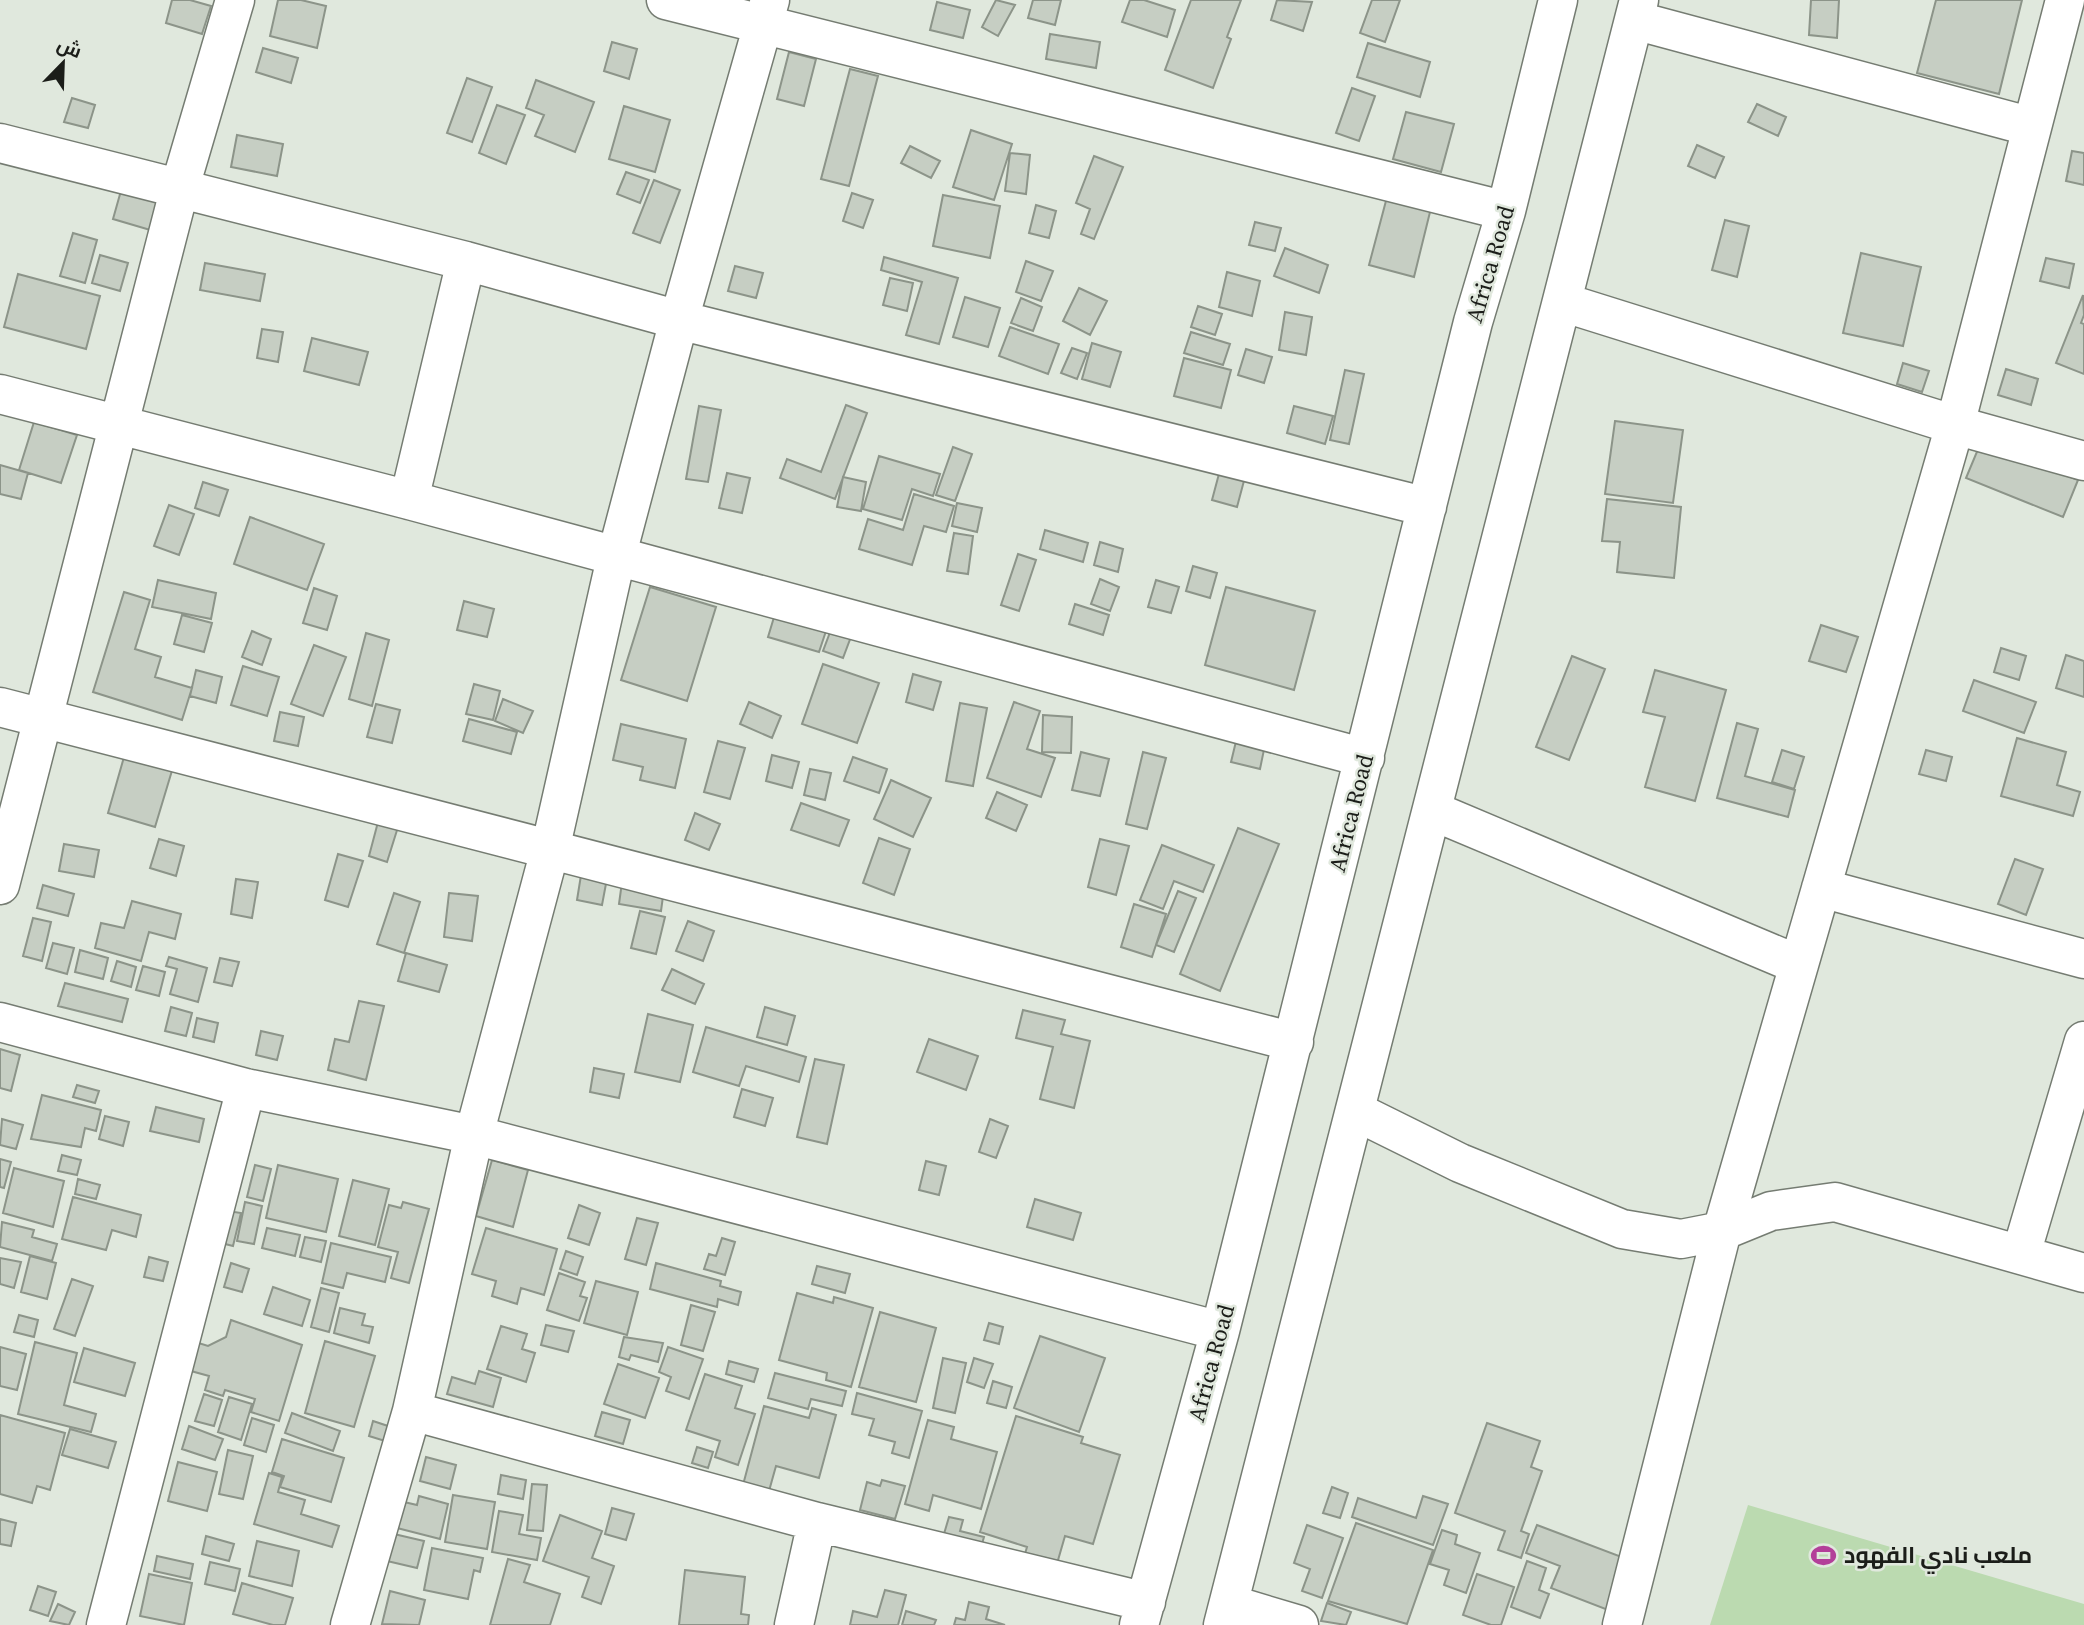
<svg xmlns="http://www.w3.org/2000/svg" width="2084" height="1625" viewBox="0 0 2084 1625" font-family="'Source Serif 4',Cairo,serif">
<rect width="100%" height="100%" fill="#e0e8dd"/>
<path fill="#bbdab0" d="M1748,1505L2084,1604V1625H1710Z"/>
<path fill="#c6cec3" stroke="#8c9489" stroke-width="2" d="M172,0H190L211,6L202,34L166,23Z
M278,0H301L326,6L317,48L270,36Z
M996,0L1015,5L998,36L982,27Z
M1033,0H1061L1055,25L1028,18Z
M1130,0H1144L1175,10L1167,37L1122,22Z
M1191,0H1241L1227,37L1231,39L1213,88L1165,70Z
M1277,0L1312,2L1303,31L1271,20Z
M1372,0H1400L1385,42L1360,33Z
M1811,0H1839L1837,38L1809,35Z
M1936,0H2022L1999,94L1917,73Z
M937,2L970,10L963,38L930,30Z
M1050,34L1100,42L1096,68L1046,59Z
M612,42L637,49L629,79L604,71Z
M1368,43L1430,62L1420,97L1357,77Z
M263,48L298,58L291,83L256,72Z
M789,52L816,59L804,106L777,99Z
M850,69L878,76L849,186L821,179Z
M467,78L492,87L472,142L447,133Z
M536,80L594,102L575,152L535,136L544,115L526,108Z
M1352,88L1375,96L1359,141L1336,133Z
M72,98L95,105L88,128L64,122Z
M1757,104L1786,117L1778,136L1748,122Z
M497,105L525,115L506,164L479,153Z
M624,106L670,120L655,172L609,159Z
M1406,112L1454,124L1441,172L1393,159Z
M971,130L1012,144L994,200L953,187Z
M237,135L283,144L277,176L231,167Z
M1697,145L1724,157L1715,178L1688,166Z
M910,146L940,161L931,178L901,163Z
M2072,151L2084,153V185L2066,181Z
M1010,153L1030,155L1026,194L1005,191Z
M1094,156L1123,167L1094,239L1081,234L1090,209L1076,203Z
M626,172L649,180L640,203L617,194Z
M124,180L169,193L157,232L113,219Z
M654,180L680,190L660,243L633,233Z
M852,193L873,200L863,228L843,221Z
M943,195L1000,206L990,258L933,246Z
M1387,197L1431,208L1414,277L1369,265Z
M1036,205L1056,211L1049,238L1029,233Z
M1725,220L1749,226L1737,277L1712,270Z
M1255,222L1281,228L1275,251L1249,245Z
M73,233L97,240L85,283L60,276Z
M1285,248L1328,265L1319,293L1274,276Z
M1861,253L1921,267L1903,346L1843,333Z
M100,255L128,263L120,291L92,283Z
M884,257L958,278L939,344L906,335L922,282L881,270Z
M2046,258L2074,264L2069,288L2040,281Z
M1026,261L1053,271L1041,301L1016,292Z
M205,263L265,274L260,301L200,290Z
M735,266L763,273L756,298L728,291Z
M1227,272L1260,281L1252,316L1219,307Z
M18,274L100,296L86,349L4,327Z
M890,278L913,283L907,311L883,305Z
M1079,288L1107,301L1090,335L1063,321Z
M2083,295L2084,315L2081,323L2084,324V374L2056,363Z
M965,297L1000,308L988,347L953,337Z
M1021,298L1042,307L1033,331L1011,323Z
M1198,306L1222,314L1215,335L1191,327Z
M1285,312L1312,317L1306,355L1279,350Z
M1010,327L1059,344L1048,374L999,356Z
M262,329L283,332L278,362L257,358Z
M1191,332L1230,344L1223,365L1184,353Z
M312,338L368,352L359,385L304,371Z
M1092,343L1121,352L1110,387L1082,379Z
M1072,348L1087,353L1077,379L1061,373Z
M1246,349L1272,357L1264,383L1238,375Z
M1184,358L1231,370L1221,408L1174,396Z
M1903,363L1929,371L1922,392L1897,384Z
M2006,369L2038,379L2031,405L1998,395Z
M1345,370L1364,374L1349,444L1330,440Z
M846,405L867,413L835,499L780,478L787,459L821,472Z
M699,406L721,410L708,482L686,479Z
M1294,406L1333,416L1325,444L1287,433Z
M1615,421L1683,430L1673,503L1605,494Z
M34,422L77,435L61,483L19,470Z
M1981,442L2078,480L2063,517L1966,478Z
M953,447L972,454L955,501L936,495Z
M879,456L940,474L933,496L912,489L902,520L863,509Z
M0,465L28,473L21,499L0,494Z
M1220,470L1245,477L1237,507L1212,500Z
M727,473L750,478L742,513L719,508Z
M843,477L866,482L861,511L837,507Z
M203,482L228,490L219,516L195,508Z
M914,494L954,506L946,532L924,526L912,565L859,549L868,519L903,530Z
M1607,499L1681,507L1674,578L1617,572L1620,542L1602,541Z
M957,503L982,508L977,532L952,526Z
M169,505L194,514L179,555L154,546Z
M250,517L324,544L307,590L234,564Z
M1045,530L1088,543L1083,562L1040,549Z
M954,533L973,536L968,574L947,571Z
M1100,542L1123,549L1118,572L1094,565Z
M1018,554L1036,560L1019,611L1001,605Z
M1193,566L1217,573L1210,598L1186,591Z
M1100,579L1119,587L1110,611L1091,604Z
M158,580L216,593L211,619L152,607Z
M1156,580L1179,587L1171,613L1148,607Z
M650,587L716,607L687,701L621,680Z
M1226,587L1315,611L1294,690L1205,665Z
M314,588L337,596L327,630L303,623Z
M124,592L150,600L135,649L161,657L155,677L192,688L182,720L93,692Z
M464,601L494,609L487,637L457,630Z
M778,604L830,619L819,652L768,637Z
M1075,604L1109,615L1103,635L1069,624Z
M182,615L212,623L204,652L174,644Z
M1821,625L1858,637L1846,672L1809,661Z
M832,627L852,634L843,658L823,651Z
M252,631L271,639L262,665L242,657Z
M366,633L389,640L372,706L349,699Z
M314,645L346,657L323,716L291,704Z
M2001,648L2026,656L2019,680L1994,672Z
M2066,655L2084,661V697L2056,688Z
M1572,656L1605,669L1569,760L1536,747Z
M823,664L879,683L857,743L802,724Z
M243,666L279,677L267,716L231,705Z
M196,670L222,677L216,703L190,696Z
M1655,670L1726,690L1695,801L1645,787L1665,717L1643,712Z
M913,674L941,682L933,710L906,702Z
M1974,680L2036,702L2024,733L1963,711Z
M474,684L500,691L493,720L466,714Z
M503,699L533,711L523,733L495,721Z
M749,702L781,716L772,738L740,724Z
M1014,702L1040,711L1027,749L1055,758L1041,797L987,778Z
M960,703L987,708L973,786L946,781Z
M376,704L400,710L392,743L367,737Z
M280,712L304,717L298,746L274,741Z
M1043,715L1072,717L1071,753L1042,752Z
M469,719L517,732L511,754L463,741Z
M1737,723L1758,729L1745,776L1795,790L1788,817L1717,798Z
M621,724L686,739L675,788L640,780L643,767L613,760Z
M1239,729L1267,735L1260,769L1231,762Z
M2017,738L2066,752L2057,785L2080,792L2073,816L2001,796Z
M718,741L745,748L730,799L704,792Z
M126,750L174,764L155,827L108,813Z
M1782,750L1804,757L1794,789L1772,782Z
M1926,750L1952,757L1946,781L1919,774Z
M1081,752L1109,759L1100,796L1072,790Z
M1143,752L1166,758L1147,829L1126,824Z
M772,755L799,762L792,788L766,781Z
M853,757L887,769L879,793L844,781Z
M810,769L831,773L825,800L804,795Z
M891,780L931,798L913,837L874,819Z
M997,792L1027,805L1016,831L986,818Z
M801,803L849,820L839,846L791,830Z
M695,813L720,824L709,850L685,840Z
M378,822L398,827L387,862L369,856Z
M1238,828L1279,844L1220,991L1180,974Z
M879,838L910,849L894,895L863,883Z
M159,839L184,846L176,876L150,868Z
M1100,839L1129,846L1116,895L1088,887Z
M64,844L99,850L94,877L59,871Z
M1162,845L1214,865L1203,892L1174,881L1163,909L1140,900Z
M338,854L363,861L348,907L325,900Z
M2015,859L2043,869L2026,915L1998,904Z
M582,869L608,873L602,905L577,900Z
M236,879L258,882L252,918L231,914Z
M622,882L664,889L661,911L619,904Z
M43,885L74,894L68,916L37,908Z
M1178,891L1196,898L1174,952L1156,945Z
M394,893L420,902L404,953L377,944Z
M449,893L478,896L472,941L444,937Z
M132,901L181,914L175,939L149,932L141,961L95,948L101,923L124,928Z
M1134,904L1166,914L1152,957L1121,947Z
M640,911L665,917L656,954L631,948Z
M33,918L51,922L42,961L23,956Z
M688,921L714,931L703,961L676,951Z
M53,943L74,948L67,974L46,968Z
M80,950L108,958L103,979L75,972Z
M406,953L447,965L439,992L398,981Z
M169,957L207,968L198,1002L170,994L177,969L166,966Z
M220,958L239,962L232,986L214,982Z
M117,961L136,967L131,987L111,981Z
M143,966L165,972L159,996L136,990Z
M672,969L704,984L695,1004L662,990Z
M65,983L128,999L122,1022L58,1006Z
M359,1001L384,1006L366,1080L328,1070L335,1039L349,1042Z
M171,1007L192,1013L186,1036L165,1031Z
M765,1007L795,1016L787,1045L757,1037Z
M1023,1010L1065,1020L1061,1034L1090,1041L1074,1108L1040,1099L1053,1047L1016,1038Z
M648,1014L693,1025L680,1082L635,1072Z
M197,1018L218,1023L214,1042L193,1037Z
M706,1027L806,1057L799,1082L746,1066L739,1086L693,1072Z
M261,1031L283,1036L277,1060L256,1055Z
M929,1039L978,1056L966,1090L917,1072Z
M0,1049L20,1055L11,1091L0,1088Z
M815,1059L844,1065L827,1144L797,1137Z
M594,1068L624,1074L619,1098L590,1092Z
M77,1085L99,1091L95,1103L73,1097Z
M742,1089L773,1098L765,1126L734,1117Z
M42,1095L101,1110L96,1131L85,1128L81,1147L31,1139Z
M156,1107L204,1119L199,1142L150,1131Z
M105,1116L129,1122L123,1146L99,1139Z
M2,1119L23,1125L16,1149L0,1145Z
M990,1119L1008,1126L996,1158L979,1152Z
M62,1155L81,1160L77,1175L58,1171Z
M0,1159L11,1162L4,1188L0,1187Z
M492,1160L528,1170L513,1227L476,1216Z
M926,1161L946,1166L939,1195L919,1190Z
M255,1165L271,1169L263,1201L247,1197Z
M278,1165L338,1179L326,1232L266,1218Z
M14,1168L64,1181L53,1227L3,1213Z
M78,1179L100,1185L96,1199L75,1194Z
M353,1180L389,1189L375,1245L339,1236Z
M73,1197L141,1215L136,1237L112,1230L106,1250L62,1239Z
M1035,1199L1081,1213L1073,1240L1027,1227Z
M245,1202L262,1206L254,1244L237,1241Z
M403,1202L429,1209L409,1283L391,1278L398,1252L378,1247L389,1205L401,1208Z
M579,1205L600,1213L589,1245L568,1238Z
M228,1211L241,1213L233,1246L221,1243Z
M637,1218L658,1223L646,1265L625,1259Z
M2,1222L34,1230L32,1237L57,1244L52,1261L0,1247Z
M267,1228L300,1235L295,1256L262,1248Z
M486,1228L557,1249L544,1295L521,1288L517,1304L492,1296L496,1281L472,1274Z
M305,1237L326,1241L321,1262L300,1257Z
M722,1238L735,1242L725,1275L704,1269L709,1254L716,1256Z
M331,1243L391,1257L385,1282L347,1273L343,1288L322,1283Z
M566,1251L583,1257L577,1275L560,1269Z
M30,1256L56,1263L47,1299L21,1292Z
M149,1257L168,1262L163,1281L144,1277Z
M0,1258L21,1262L14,1288L0,1284Z
M231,1263L249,1269L242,1292L224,1287Z
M656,1263L721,1281L720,1286L741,1292L738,1305L718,1299L717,1307L650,1289Z
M817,1266L850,1274L845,1293L812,1284Z
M559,1273L585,1282L580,1296L587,1298L579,1321L547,1310Z
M72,1279L93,1286L75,1336L54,1329Z
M596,1281L638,1292L627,1335L584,1323Z
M273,1287L310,1300L302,1326L264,1314Z
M321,1288L339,1293L329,1332L311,1327Z
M797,1293L833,1303L834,1297L873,1308L851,1387L826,1380L827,1373L779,1360Z
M691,1305L715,1312L703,1351L681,1345Z
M340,1308L365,1314L362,1325L373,1327L369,1343L334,1333Z
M880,1312L936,1328L916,1402L859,1387Z
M19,1315L38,1320L34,1337L14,1332Z
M231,1320L302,1345L279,1421L251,1412L255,1399L225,1390L223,1396L205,1390L209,1376L180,1368L189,1340L208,1346L226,1337Z
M989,1323L1003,1327L999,1344L984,1340Z
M546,1325L574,1331L568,1352L541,1345Z
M501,1326L527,1334L522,1349L535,1353L526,1382L487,1369Z
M1040,1336L1105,1358L1079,1432L1014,1408Z
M624,1337L663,1343L658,1362L631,1355L629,1360L619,1357Z
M325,1341L375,1356L354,1427L305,1413Z
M35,1342L77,1353L64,1405L96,1414L91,1432L18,1414Z
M0,1347L26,1354L17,1390L0,1386Z
M668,1347L703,1359L689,1399L666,1391L671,1377L659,1372Z
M84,1348L135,1363L125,1396L74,1382Z
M943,1358L966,1363L955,1413L933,1408Z
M974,1358L993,1364L984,1388L967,1382Z
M729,1361L758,1369L754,1382L726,1374Z
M618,1364L659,1378L645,1418L604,1404Z
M479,1371L501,1378L493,1407L447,1394L452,1377L475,1384Z
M775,1373L846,1391L842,1406L811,1399L808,1409L768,1398Z
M705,1374L742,1386L735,1408L755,1414L738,1465L715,1457L720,1441L686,1430Z
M993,1381L1012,1387L1006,1408L987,1403Z
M857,1393L922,1411L909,1458L892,1453L895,1442L869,1435L874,1419L852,1414Z
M204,1394L222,1400L214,1426L195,1421Z
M229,1397L252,1404L241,1440L218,1432Z
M764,1406L809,1418L812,1408L836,1415L819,1478L776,1466L769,1491L743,1485Z
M602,1412L630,1420L623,1444L595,1436Z
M292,1413L340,1431L333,1451L285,1433Z
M0,1415L65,1433L50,1490L37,1486L32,1503L0,1494Z
M1016,1416L1083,1437L1081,1443L1120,1455L1093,1544L1065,1536L1054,1574L1022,1564L1027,1547L980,1532Z
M252,1418L274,1425L266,1452L244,1445Z
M928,1420L954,1427L951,1439L997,1452L981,1509L933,1495L929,1511L905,1504Z
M373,1421L388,1426L385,1441L369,1436Z
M1487,1423L1540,1441L1531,1467L1542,1471L1521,1531L1529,1534L1521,1558L1498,1550L1505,1531L1455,1513Z
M189,1426L223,1439L215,1460L182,1449Z
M70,1429L116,1442L108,1468L62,1455Z
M282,1439L344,1458L331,1502L280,1487L284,1476L272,1472Z
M697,1447L713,1452L708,1468L692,1463Z
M228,1450L253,1456L243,1499L219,1494Z
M426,1457L456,1465L450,1489L420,1481Z
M178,1462L217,1472L207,1511L168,1501Z
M269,1473L282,1477L278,1492L305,1500L301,1514L339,1526L332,1547L254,1524Z
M501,1475L526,1480L523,1499L498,1494Z
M882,1480L905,1486L895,1519L860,1510L867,1482L880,1486Z
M532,1484L547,1485L543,1531L527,1530Z
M1332,1487L1348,1493L1340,1518L1323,1513Z
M453,1495L495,1502L487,1549L445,1542Z
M419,1496L448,1504L440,1539L397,1528L404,1502L417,1505Z
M1423,1496L1448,1504L1433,1545L1352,1517L1358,1498L1416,1518Z
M612,1508L634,1514L626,1540L605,1534Z
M499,1511L523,1515L519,1534L541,1538L537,1560L492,1552Z
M560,1515L602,1531L592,1558L614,1566L601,1604L582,1597L589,1577L543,1561Z
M949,1517L963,1520L960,1531L984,1537L979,1554L941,1544Z
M0,1519L16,1523L11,1546L0,1544Z
M1356,1523L1433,1550L1407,1624L1328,1601Z
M1307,1525L1343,1538L1322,1598L1302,1591L1310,1569L1294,1563Z
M1537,1525L1627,1559L1608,1610L1551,1588L1560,1566L1526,1553Z
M1442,1530L1457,1535L1455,1544L1480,1553L1466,1593L1444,1585L1449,1570L1430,1564Z
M394,1534L424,1541L417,1568L387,1561Z
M206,1536L234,1544L229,1561L202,1554Z
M257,1541L299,1551L292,1586L249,1576Z
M432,1548L483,1558L480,1572L474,1570L468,1599L424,1590Z
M157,1556L193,1564L190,1579L154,1571Z
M508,1559L530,1565L524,1582L560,1594L550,1625H490Z
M1527,1561L1546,1568L1539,1590L1549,1594L1540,1618L1511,1607Z
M210,1562L240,1569L235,1591L205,1584Z
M685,1570L745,1577L741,1614L749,1615L748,1625H679Z
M149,1574L192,1583L184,1625L140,1616Z
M1477,1574L1514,1587L1501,1625H1491L1463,1615Z
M242,1583L293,1598L285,1625H273L233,1614Z
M38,1586L56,1592L48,1616L30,1610Z
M885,1590L906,1595L898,1625H850L853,1611L877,1617Z
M390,1591L425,1600L419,1625L382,1624Z
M969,1602L989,1607L986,1619L1005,1625H954L956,1618L965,1620Z
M1327,1603L1351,1612L1346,1625L1321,1621Z
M58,1604L75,1612L69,1625L50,1621Z
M906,1611L936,1620L934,1625H902Z"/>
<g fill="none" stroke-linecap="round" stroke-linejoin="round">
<defs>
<path id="minor" d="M666,0L1506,211
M1634,20L2032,127
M0,143L466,261L679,320L1427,507
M1562,302L1955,425L2084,461
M0,394L409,500L1365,758
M409,500L466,261
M0,707L1294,1042
M1433,811L1799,965
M0,885L180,187L235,0
M1821,888L2084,959
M0,1022L246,1088L474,1135L1220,1331
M1357,1112L1460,1163L1622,1229L1681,1239L1722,1231L1771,1211L1835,1202L2084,1273
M2021,1254L2084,1041
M412,1411L817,1522L1146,1602
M1229,1604L1299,1625
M106,1625L246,1088
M350,1625L412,1411L474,1135L550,850L616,558L679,320L770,0
M794,1625L817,1522
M1139,1625L1220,1331L1473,322L1506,211L1558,0
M1223,1625L1639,0
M1622,1625L1722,1231L1955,425L2065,0"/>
</defs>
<use href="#minor" stroke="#757c72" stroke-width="41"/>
<use href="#minor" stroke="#fff" stroke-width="38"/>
</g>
<defs>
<symbol id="stadium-bare" viewBox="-9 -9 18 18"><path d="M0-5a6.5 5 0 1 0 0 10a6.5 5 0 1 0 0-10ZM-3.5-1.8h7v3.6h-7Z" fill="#b33f99" stroke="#e0e8dd" stroke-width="2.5" paint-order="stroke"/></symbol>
</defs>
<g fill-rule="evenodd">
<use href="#stadium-bare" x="1806" y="1538" width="35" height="35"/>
</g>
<g text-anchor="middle" stroke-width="5" stroke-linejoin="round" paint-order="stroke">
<g font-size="23" fill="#1b1d19" stroke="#e0e8dd">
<text transform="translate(1490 264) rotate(-74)" y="8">Africa Road</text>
<text transform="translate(1351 813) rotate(-76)" y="8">Africa Road</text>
<text transform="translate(1211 1363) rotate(-75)" y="8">Africa Road</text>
</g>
<g font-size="23" font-weight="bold" fill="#1b1d19" stroke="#e0e8dd" text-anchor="start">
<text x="1844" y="1563">ملعب نادي الفهود</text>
</g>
</g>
<g transform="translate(63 63) rotate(23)" stroke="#e0e8dd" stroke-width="5" paint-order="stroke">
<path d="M0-5L12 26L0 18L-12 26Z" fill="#1b1d19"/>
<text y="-10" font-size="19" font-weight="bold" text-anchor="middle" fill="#1b1d19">ش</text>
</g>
</svg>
